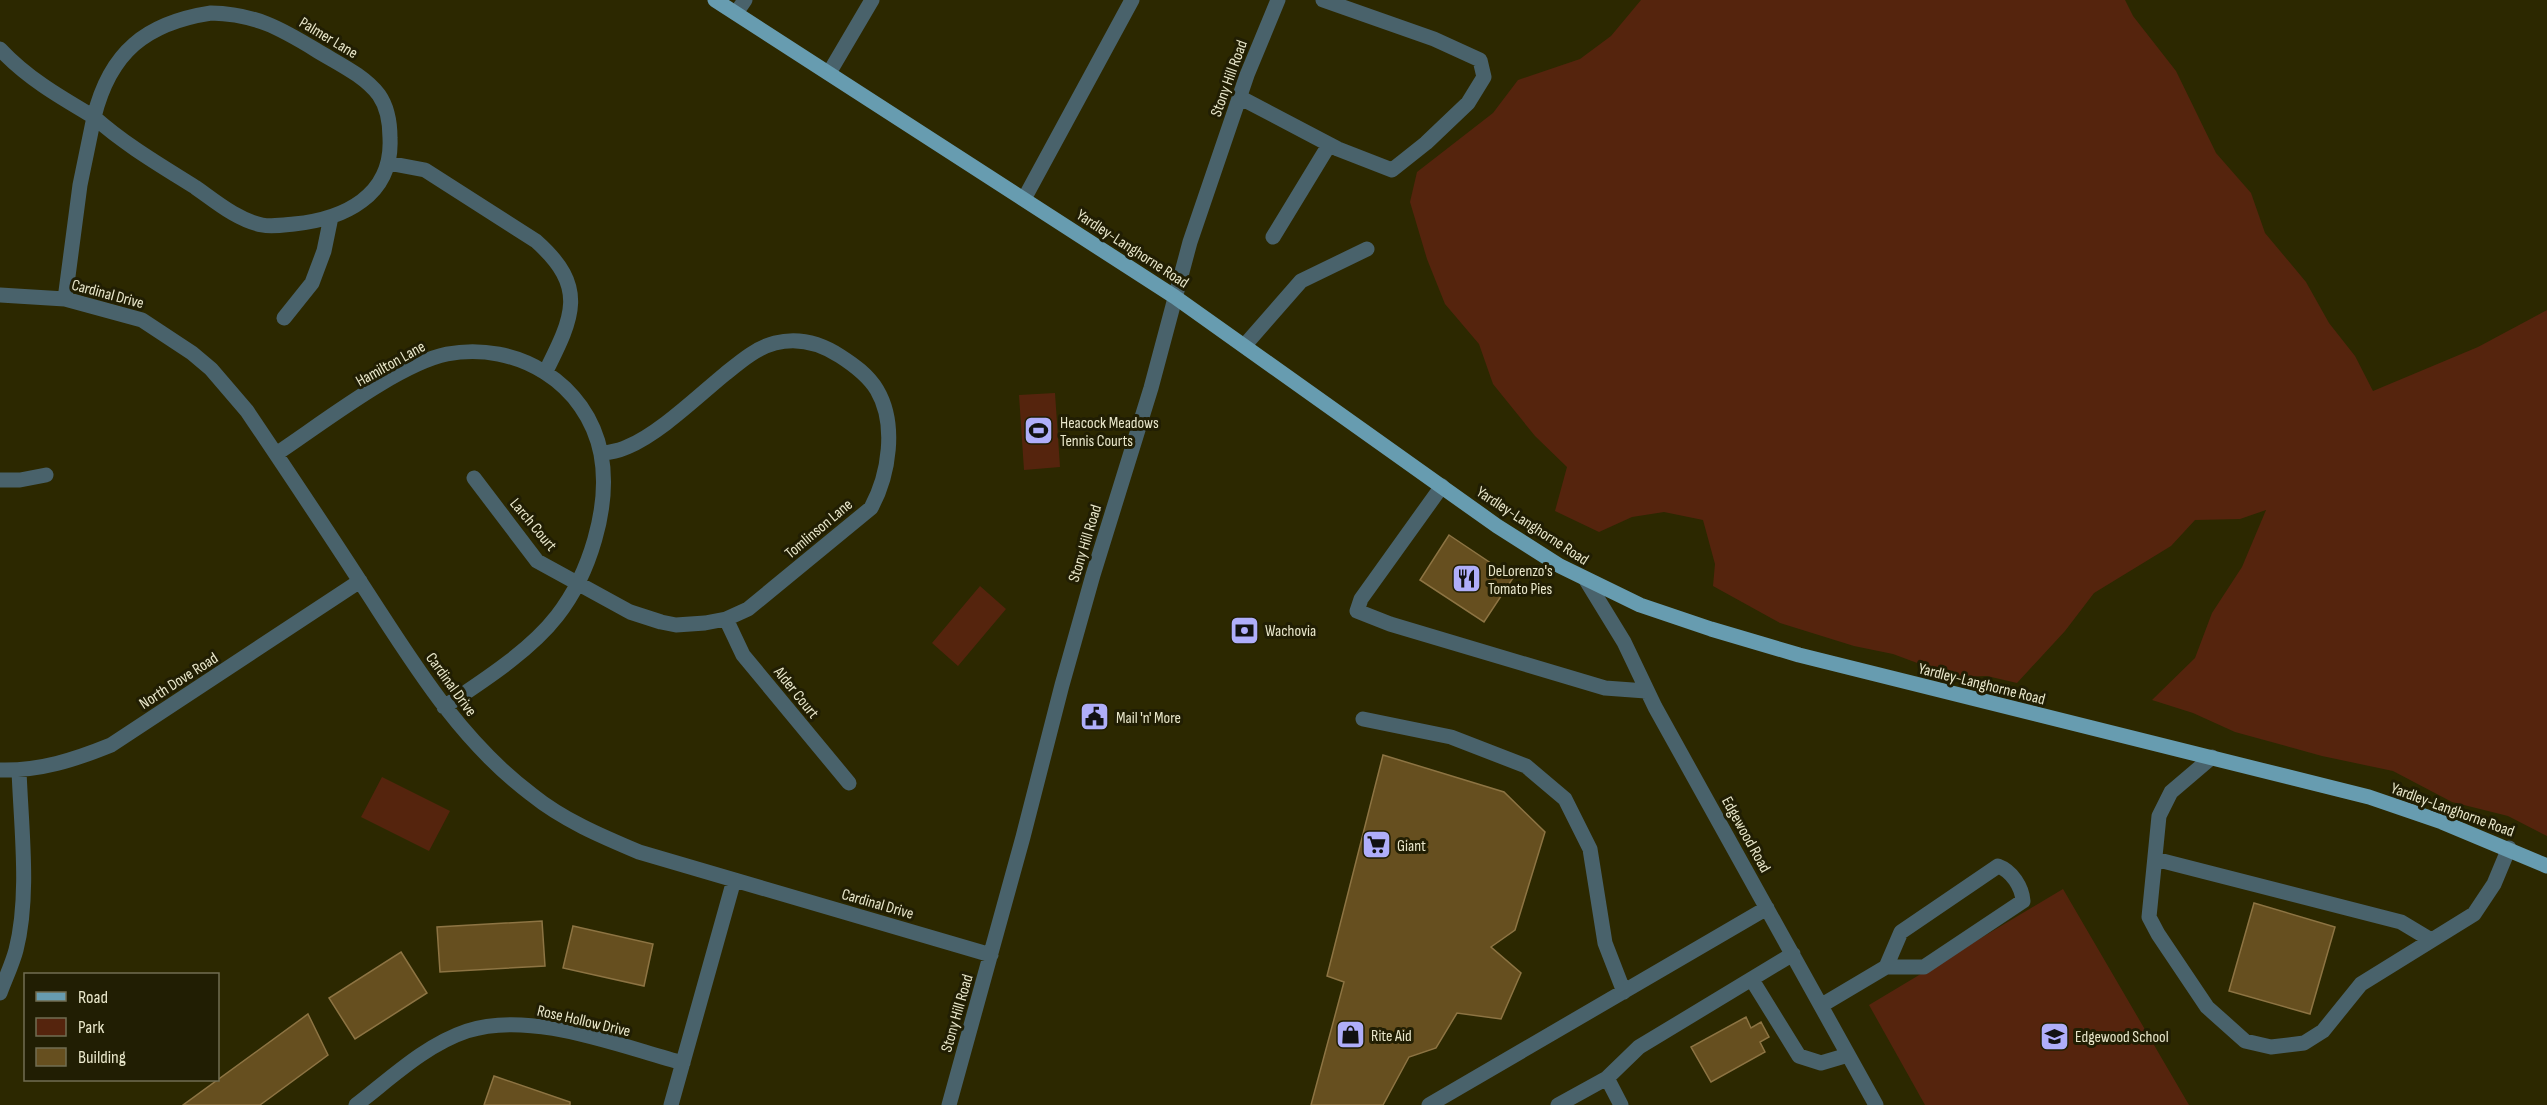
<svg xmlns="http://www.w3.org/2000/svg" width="2547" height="1105" viewBox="0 0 2547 1105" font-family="'Sofia Sans Condensed',sans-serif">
<rect width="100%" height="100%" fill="#2c2800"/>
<path fill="#55240d" d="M1641,0H2125L2133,16L2176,71L2216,153L2251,193L2265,233L2306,282L2329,323L2355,356L2373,391L2478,347L2547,310V836L2508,816L2452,802L2393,771L2322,756L2235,732L2193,713L2152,700L2195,658L2212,613L2242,567L2266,510L2240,519L2195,520L2171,546L2094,593L2065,631L2017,683L1987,676L1955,677L1893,654L1854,646L1780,623L1713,586L1715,564L1703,520L1664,512L1632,517L1599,532L1555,511L1567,467L1535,436L1493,384L1479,344L1445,304L1427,259L1410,202L1417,172L1493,113L1518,80L1580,59L1611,36Z
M1055,393L1060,467L1024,470L1019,395Z
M980,586L1006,609L958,666L932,643Z
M382,777L450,811L429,851L361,817Z
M2063,889L2189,1105H1925L1869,1005Z"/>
<path fill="#664f1f" stroke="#8d7443" stroke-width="1.5" d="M1449,535L1513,578L1484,622L1420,580Z
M1383,755L1504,792L1545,832L1515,930L1491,947L1521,973L1501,1019L1457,1013L1436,1048L1409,1057L1383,1105H1311L1344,982L1327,976Z
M2254,903L2335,927L2310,1014L2229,991Z
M542,921L545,966L440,972L437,927Z
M573,926L653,944L644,986L563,968Z
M401,952L427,993L355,1039L329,998Z
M308,1014L328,1055L260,1105H183Z
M1746,1017L1751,1028L1761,1022L1769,1037L1760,1042L1765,1052L1711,1082L1691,1047Z
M494,1076L570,1102V1105H484Z"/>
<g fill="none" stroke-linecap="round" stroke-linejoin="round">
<path stroke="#49626b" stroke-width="15" d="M211,13C255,14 280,28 316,50C337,63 364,75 379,95C388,108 390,123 390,138C393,196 344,219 294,224C284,225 272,227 262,225C237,220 215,201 195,187C160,165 124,144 94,117C110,52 146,23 211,13Z
M736,13L745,0
M0,49C27,78 60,97 94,117L80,185L65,299
M829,73L872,0
M1239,97L1338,149L1392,170L1426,143L1468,103L1484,77L1480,60L1434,39L1323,0
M388,163L425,170L536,241C588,287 573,317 546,371
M1024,199L1132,0
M1273,237L1329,145
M0,295L65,299L142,320L192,353L211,369L247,411C286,469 325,527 363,586C412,661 458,739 531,794C563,820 601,836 639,852L991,955
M284,318L312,283L324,251L331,217
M1245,345L1301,281L1367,249
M276,454C320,425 398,364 447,354C517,341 587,383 601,454C611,507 589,575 557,616C529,652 481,682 444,707
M474,478L537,561L630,612L661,622L676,625L705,623L726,619L748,609L871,508C889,475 897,424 877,390C868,375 854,365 840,356C820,343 799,337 775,343C756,348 741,361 725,374C698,396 659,434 627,447C619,451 609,452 601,454
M0,480H20L46,475
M1442,486L1361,599L1357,611L1390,624L1605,688L1646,691
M1586,580L1624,642L1655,707L1876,1105
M726,619L743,655L849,783
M1363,719L1451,737L1526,766L1565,799L1590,849L1605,943L1624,992
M2212,757L2171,792L2159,816L2149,917L2158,934L2207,1007L2245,1041L2271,1047L2304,1043L2323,1031L2361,984L2474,914L2494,884L2509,848
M0,770C40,771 74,760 111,745L360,581
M2155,859L2401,922L2431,940
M1752,980L1799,1056L1821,1063L1848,1055
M0,993C5,979 12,965 16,950C30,895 21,827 19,770
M1822,1005L1886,967L1901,932L1998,866C2012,871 2022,887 2023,901L1924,967H1886
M1607,1078L1639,1047L1793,954
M356,1105C390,1079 425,1045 467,1031C531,1010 619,1046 683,1063
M671,1105L734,880
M949,1105L1023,837L1062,685L1093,575L1151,388L1190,242L1247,75L1278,0
M1429,1105L1767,908
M1558,1105L1607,1078L1621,1105"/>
<path stroke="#679cb0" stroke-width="15" d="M715,0L1175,297L1497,526L1560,566L1640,605L1711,629L1799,655L2369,797L2442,822L2547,866"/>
</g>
<defs>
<symbol id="stadium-square" viewBox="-11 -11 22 22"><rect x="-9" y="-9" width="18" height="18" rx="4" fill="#afaefa" stroke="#211e03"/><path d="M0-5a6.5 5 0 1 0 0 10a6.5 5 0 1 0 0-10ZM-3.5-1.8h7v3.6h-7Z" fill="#111"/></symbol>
<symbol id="restaurant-square" viewBox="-11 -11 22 22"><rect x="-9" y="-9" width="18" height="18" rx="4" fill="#afaefa" stroke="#211e03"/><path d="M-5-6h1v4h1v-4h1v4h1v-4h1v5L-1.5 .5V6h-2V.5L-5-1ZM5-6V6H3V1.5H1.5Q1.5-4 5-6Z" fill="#111"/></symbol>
<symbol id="bank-square" viewBox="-11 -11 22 22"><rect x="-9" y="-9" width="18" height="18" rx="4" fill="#afaefa" stroke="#211e03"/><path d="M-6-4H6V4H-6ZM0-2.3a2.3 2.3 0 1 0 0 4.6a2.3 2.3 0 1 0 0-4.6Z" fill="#111"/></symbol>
<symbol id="civic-square" viewBox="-11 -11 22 22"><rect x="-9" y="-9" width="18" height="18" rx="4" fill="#afaefa" stroke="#211e03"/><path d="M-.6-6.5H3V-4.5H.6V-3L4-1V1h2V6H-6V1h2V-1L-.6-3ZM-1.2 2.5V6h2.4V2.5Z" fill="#111"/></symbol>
<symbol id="supermarket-square" viewBox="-11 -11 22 22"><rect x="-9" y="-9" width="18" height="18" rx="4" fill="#afaefa" stroke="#211e03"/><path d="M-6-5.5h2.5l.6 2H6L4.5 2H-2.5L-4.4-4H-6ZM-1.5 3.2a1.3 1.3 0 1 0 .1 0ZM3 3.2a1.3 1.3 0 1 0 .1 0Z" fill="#111"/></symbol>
<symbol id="shop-square" viewBox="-11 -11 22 22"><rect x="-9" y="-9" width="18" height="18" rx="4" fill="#afaefa" stroke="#211e03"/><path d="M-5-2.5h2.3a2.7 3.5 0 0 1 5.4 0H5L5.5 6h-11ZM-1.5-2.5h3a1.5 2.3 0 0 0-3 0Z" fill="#111"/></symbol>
<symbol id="school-square" viewBox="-11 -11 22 22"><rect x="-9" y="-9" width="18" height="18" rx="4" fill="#afaefa" stroke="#211e03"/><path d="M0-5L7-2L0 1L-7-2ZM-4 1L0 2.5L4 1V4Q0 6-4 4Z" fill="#111"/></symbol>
</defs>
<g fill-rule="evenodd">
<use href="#stadium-square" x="1022" y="414" width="33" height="33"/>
<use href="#restaurant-square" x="1450" y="562" width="33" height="33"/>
<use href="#bank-square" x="1228" y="614" width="33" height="33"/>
<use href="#civic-square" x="1078" y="700" width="33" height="33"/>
<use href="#supermarket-square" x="1360" y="828" width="33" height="33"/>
<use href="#shop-square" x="1334" y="1018" width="33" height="33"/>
<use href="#school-square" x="2038" y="1020" width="33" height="33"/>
</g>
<g text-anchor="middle" stroke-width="6" stroke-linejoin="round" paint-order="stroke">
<g font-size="16" fill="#e9e7cb" stroke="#211e03">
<text transform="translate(329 37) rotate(31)" y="6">Palmer Lane</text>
<text transform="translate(1228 78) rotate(-70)" y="6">Stony Hill Road</text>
<text transform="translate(1133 248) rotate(33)" y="6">Yardley-Langhorne Road</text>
<text transform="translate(108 293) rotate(15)" y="6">Cardinal Drive</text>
<text transform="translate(390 363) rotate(-29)" y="6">Hamilton Lane</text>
<text transform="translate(534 524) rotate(50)" y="6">Larch Court</text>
<text transform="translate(1533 525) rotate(33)" y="6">Yardley-Langhorne Road</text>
<text transform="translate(818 528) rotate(-40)" y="6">Tomlinson Lane</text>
<text transform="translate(1084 543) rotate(-73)" y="6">Stony Hill Road</text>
<text transform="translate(178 680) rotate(-33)" y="6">North Dove Road</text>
<text transform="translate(1982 683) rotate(14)" y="6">Yardley-Langhorne Road</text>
<text transform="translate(452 684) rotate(54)" y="6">Cardinal Drive</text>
<text transform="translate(797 692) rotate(51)" y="6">Alder Court</text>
<text transform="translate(2453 809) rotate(20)" y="6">Yardley-Langhorne Road</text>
<text transform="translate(1747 834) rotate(61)" y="6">Edgewood Road</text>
<text transform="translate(878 903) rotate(16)" y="6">Cardinal Drive</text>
<text transform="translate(956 1013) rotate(-74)" y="6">Stony Hill Road</text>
<text transform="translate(584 1020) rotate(13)" y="6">Rose Hollow Drive</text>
</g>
<g font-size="16" fill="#e9e7cb" stroke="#211e03" text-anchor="start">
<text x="1060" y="428">Heacock Meadows<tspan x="1060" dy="18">Tennis Courts</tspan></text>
<text x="1488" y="576">DeLorenzo's<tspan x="1488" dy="18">Tomato Pies</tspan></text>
<text x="1265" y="636">Wachovia</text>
<text x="1116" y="723">Mail 'n' More</text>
<text x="1397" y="851">Giant</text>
<text x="1371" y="1041">Rite Aid</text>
<text x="2075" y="1042">Edgewood School</text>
</g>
</g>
<rect x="24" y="973" width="195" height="108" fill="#211e03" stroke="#716e53" stroke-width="1.5"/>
<rect x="36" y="992" width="30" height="9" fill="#679cb0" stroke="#716e53" stroke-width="1.5"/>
<text x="78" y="1003" font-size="18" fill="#e9e7cb">Road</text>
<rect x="36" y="1018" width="30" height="18" fill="#55240d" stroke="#716e53" stroke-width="1.5"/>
<text x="78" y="1033" font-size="18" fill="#e9e7cb">Park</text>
<rect x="36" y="1048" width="30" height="18" fill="#664f1f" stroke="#716e53" stroke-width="1.5"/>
<text x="78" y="1063" font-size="18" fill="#e9e7cb">Building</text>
</svg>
